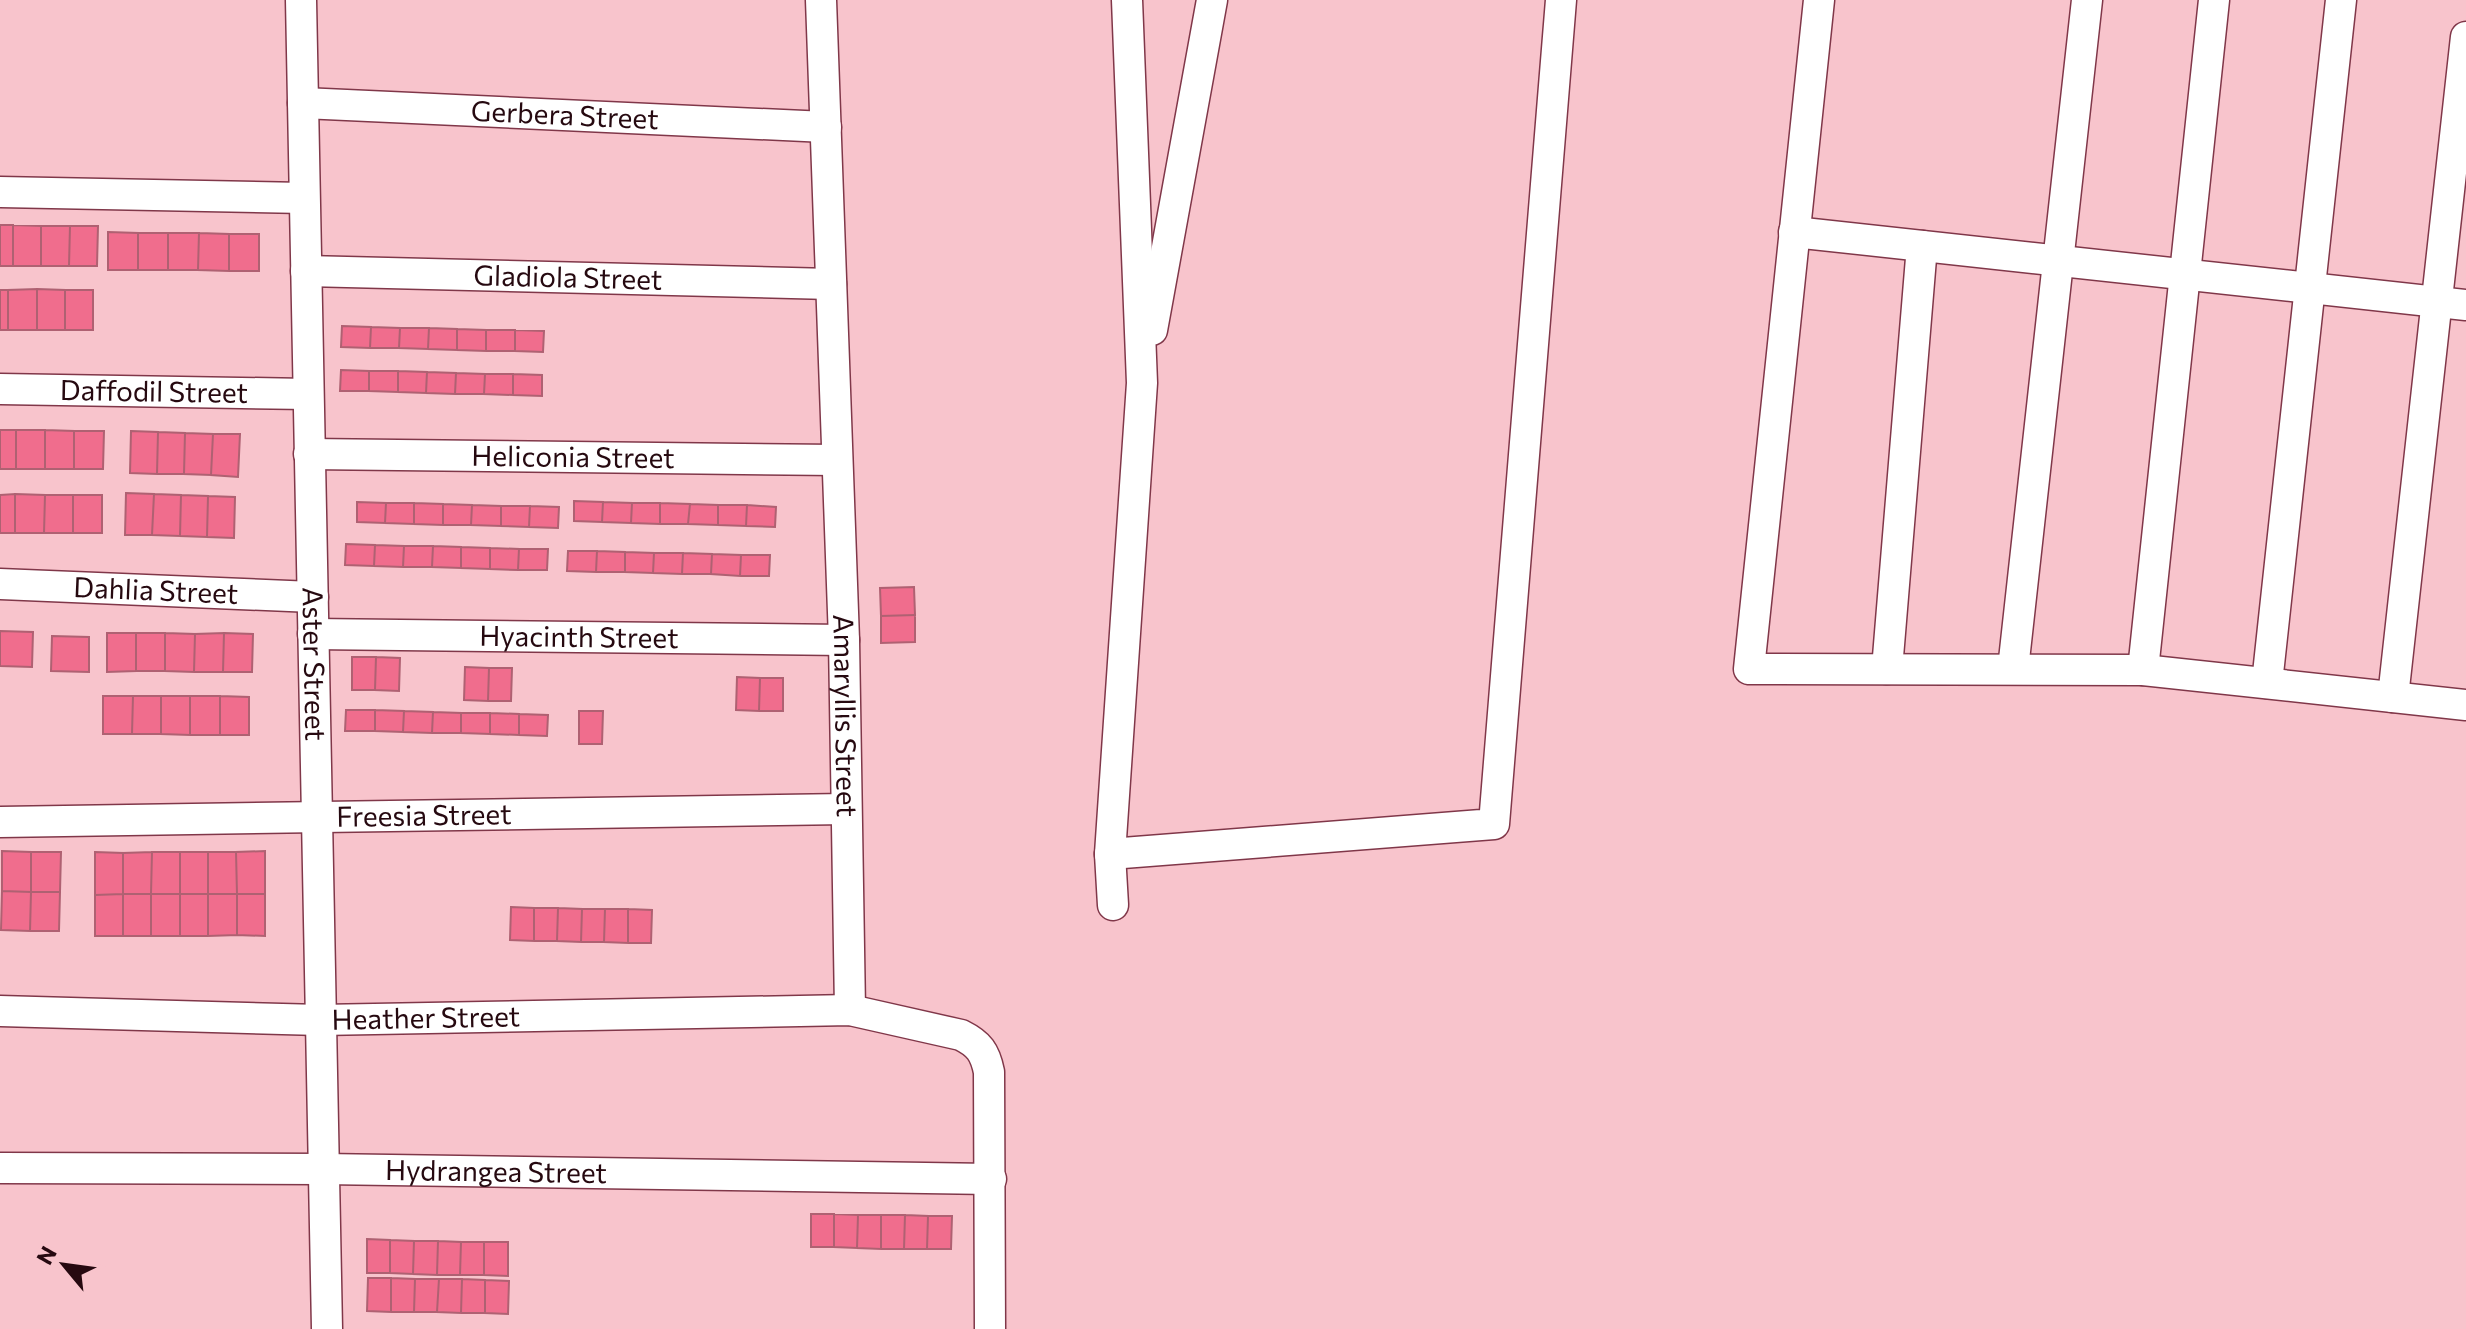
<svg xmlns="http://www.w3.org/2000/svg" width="2466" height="1329" viewBox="0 0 2466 1329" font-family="Commissioner,sans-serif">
<rect width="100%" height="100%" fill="#f8c4cc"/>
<path fill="#f06d8d" stroke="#af6172" stroke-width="2" d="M0,225H13V266H0Z
M13,225L41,226V266H13Z
M41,226H70L69,266H41Z
M70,226H98L97,266H69Z
M108,232L138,233V270H108Z
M138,233H168V270H138Z
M168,233H199L198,270H168Z
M199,233L229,234V271L198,270Z
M229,234H259V271H229Z
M37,289V330H8V290Z
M37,289L65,290V330H37Z
M0,290H8V330H0Z
M65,290H93V330H65Z
M342,326L371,327L370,348L341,347Z
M371,327L400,328L399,348H370Z
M400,328H429L428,349L399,348Z
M429,328L457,329V350L428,349Z
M457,329L486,330V351L457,350Z
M486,330H515V351H486Z
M515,330L544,331L543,352L515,351Z
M341,370L369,371V391H340Z
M369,371H398V392L369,391Z
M398,371L427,372L426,393L398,392Z
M427,372L456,373L455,394L426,393Z
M456,373L485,374L484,394H455Z
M485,374H513V395L484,394Z
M513,374L542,375V396L513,395Z
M0,430H16V469H0Z
M16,430H45V469H16Z
M45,430L74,431V469H45Z
M74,431H104L103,469H74Z
M131,431L158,432L157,474L130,473Z
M158,432L185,433L184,474H157Z
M185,433L213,434L211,475L184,474Z
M213,434H240L238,477L211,475Z
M126,493L154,494L152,535H125Z
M15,494L45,495L44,533H15Z
M15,494V533H0V495Z
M154,494L181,495L180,536L152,535Z
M45,495H73V533H44Z
M73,495H102V533H73Z
M181,495L208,496L207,537L180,536Z
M208,496L235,497L234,538L207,537Z
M574,501L603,502L602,522L574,521Z
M357,502L386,503L385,523L357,522Z
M603,502L632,503L631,523L602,522Z
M386,503H414V524L385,523Z
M414,503L443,504V525L414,524Z
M632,503H660V524L631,523Z
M660,503L690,504L688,524H660Z
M443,504L472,505L471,525H443Z
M690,504L718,505V525L688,524Z
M472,505L501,506V526L471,525Z
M718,505H747L746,526L718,525Z
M747,505L776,507L775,527L746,526Z
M501,506H530L529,527L501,526Z
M530,506L559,507L558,528L529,527Z
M346,544L375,545L374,566L345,565Z
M375,545L404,546L403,567L374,566Z
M404,546H433L432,567H403Z
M433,546L461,547V568L432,567Z
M461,547L490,548V569L461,568Z
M490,548L519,549L518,570L490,569Z
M519,549H548L547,570H518Z
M568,551H597L596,572L567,571Z
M597,551L625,552V572H596Z
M625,552L654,553L653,573L625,572Z
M654,553H683L682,574L653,573Z
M683,553L712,554L711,574H682Z
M712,554L741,555L740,576L711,574Z
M741,555H770L769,576H740Z
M914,587L915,615L881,616L880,588Z
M915,615V642L881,643V616Z
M0,631L33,632L32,667L0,666Z
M107,633H136V671L107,672Z
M136,633H165V671H136Z
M165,633L195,634L194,672L165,671Z
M224,633L223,672H194L195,634Z
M224,633L253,634L252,672H223Z
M52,636L89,637V672L51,671Z
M352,657H376L375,690H352Z
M376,657L400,658L399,691L375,690Z
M465,667L489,668L488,701L464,700Z
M489,668H512L511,701H488Z
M737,677L760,678L759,711L736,710Z
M760,678H783V711H759Z
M103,696H133L132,734H103Z
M133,696H161V734H132Z
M161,696H190V735L161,734Z
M190,696H220V735H190Z
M220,696L249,697V735H220Z
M346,710H375V731H345Z
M375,710L404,711L403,732L375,731Z
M404,711L433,712L432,733L403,732Z
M579,711H603L602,744H579Z
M433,712L461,713V733H432Z
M461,713H490V734L461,733Z
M490,713L519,714V735L490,734Z
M519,714L548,715L547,736L519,735Z
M2,851L31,852V892L2,891Z
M265,851V894H237L236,852Z
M31,852H61L60,892H31Z
M95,852L123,853V894L95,895Z
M152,852L151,894H123V853Z
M152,852H180V894H151Z
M180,852H208V894H180Z
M208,852H236L237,894H208Z
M2,891L31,892L30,931L1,930Z
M31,892H60L59,931H30Z
M123,894H151V936H123Z
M123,894V936H95V895Z
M151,894H180V936H151Z
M180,894H208V936H180Z
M208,894H237V935L208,936Z
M237,894H265V936L237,935Z
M511,907L534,908V941L510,940Z
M534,908H558L557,941H534Z
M558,908L582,909L581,942L557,941Z
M582,909H605L604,942H581Z
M605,909H628V943L604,942Z
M628,909L652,910L651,943H628Z
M811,1214H834V1247H811Z
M834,1214L858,1215L857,1248L834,1247Z
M858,1215H881V1249L857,1248Z
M881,1215H905L904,1249H881Z
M905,1215L928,1216L927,1249H904Z
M928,1216H952L951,1249H927Z
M367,1239L390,1240V1273H367Z
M390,1240L414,1241L413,1274L390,1273Z
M414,1241H438L437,1275L413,1274Z
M438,1241L461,1242L460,1275H437Z
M461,1242H484V1275H460Z
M484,1242H508V1276L484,1275Z
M368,1278H391V1312L367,1311Z
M391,1278L415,1279L414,1312H391Z
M415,1279H439L437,1312H414Z
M439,1279H462L461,1313L437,1312Z
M462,1279L485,1280V1313H461Z
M485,1280L509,1281L508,1314L485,1313Z"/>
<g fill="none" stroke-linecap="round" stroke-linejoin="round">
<defs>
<g id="street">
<path id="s1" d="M301,0L327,1329"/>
<path id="s2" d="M821,0L844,640L850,1010"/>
<path d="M1127,0L1142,383L1110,854L1494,824L1561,0"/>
<path d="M1819,0L1749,669L2143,670L2466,705"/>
<path id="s3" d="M303,103L826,127"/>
<path d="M0,192L304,198"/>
<path d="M1794,232L2466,305"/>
<path id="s4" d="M306,271L831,284"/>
<path d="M1152,330L1212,0"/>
<path id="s5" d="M0,389L308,394"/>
<path id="s6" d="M309,454L837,460"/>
<path id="s7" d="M0,584L313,597"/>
<path id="s8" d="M313,634L844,640"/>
<path d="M1887,669L1922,246"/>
<path d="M2013,669L2087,0"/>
<path d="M2143,670L2214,0"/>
<path d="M2267,683L2341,0"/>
<path d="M2393,697L2466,37"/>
<path id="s9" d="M0,822L846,809"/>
<path d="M1110,854L1113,905"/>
<path id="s10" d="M0,1011L320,1020L850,1010L961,1035C979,1044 985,1052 989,1072L990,1329"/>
<path id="s11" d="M0,1168L323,1169L991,1179"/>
</g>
</defs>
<use href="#street" stroke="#803749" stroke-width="33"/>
<use href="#street" stroke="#fff" stroke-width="30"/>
</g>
<g text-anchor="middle" stroke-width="8" stroke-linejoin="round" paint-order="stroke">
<g font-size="28" fill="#260910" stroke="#f8c4cc">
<text dy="10" stroke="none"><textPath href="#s3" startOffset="262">Gerbera Street</textPath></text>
<text dy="10" stroke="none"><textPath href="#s4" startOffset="262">Gladiola Street</textPath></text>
<text dy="10" stroke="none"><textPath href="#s5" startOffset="154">Daffodil Street</textPath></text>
<text dy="10" stroke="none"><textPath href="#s6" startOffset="264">Heliconia Street</textPath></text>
<text dy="10" stroke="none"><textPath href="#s7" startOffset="156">Dahlia Street</textPath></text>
<text dy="10" stroke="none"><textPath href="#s8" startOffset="266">Hyacinth Street</textPath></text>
<text dy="10" stroke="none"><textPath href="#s1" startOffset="664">Aster Street</textPath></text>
<text dy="10" stroke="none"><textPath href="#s2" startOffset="716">Amaryllis Street</textPath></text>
<text dy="10" stroke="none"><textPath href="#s9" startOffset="424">Freesia Street</textPath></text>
<text dy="10" stroke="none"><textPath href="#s10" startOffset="426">Heather Street</textPath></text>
<text dy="10" stroke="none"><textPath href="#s11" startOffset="496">Hydrangea Street</textPath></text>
</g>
</g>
<g transform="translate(64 1265) rotate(299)" stroke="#f8c4cc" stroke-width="6" paint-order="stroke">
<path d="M0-6L14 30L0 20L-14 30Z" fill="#260910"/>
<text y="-12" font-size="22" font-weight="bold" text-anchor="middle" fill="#260910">N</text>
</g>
</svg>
